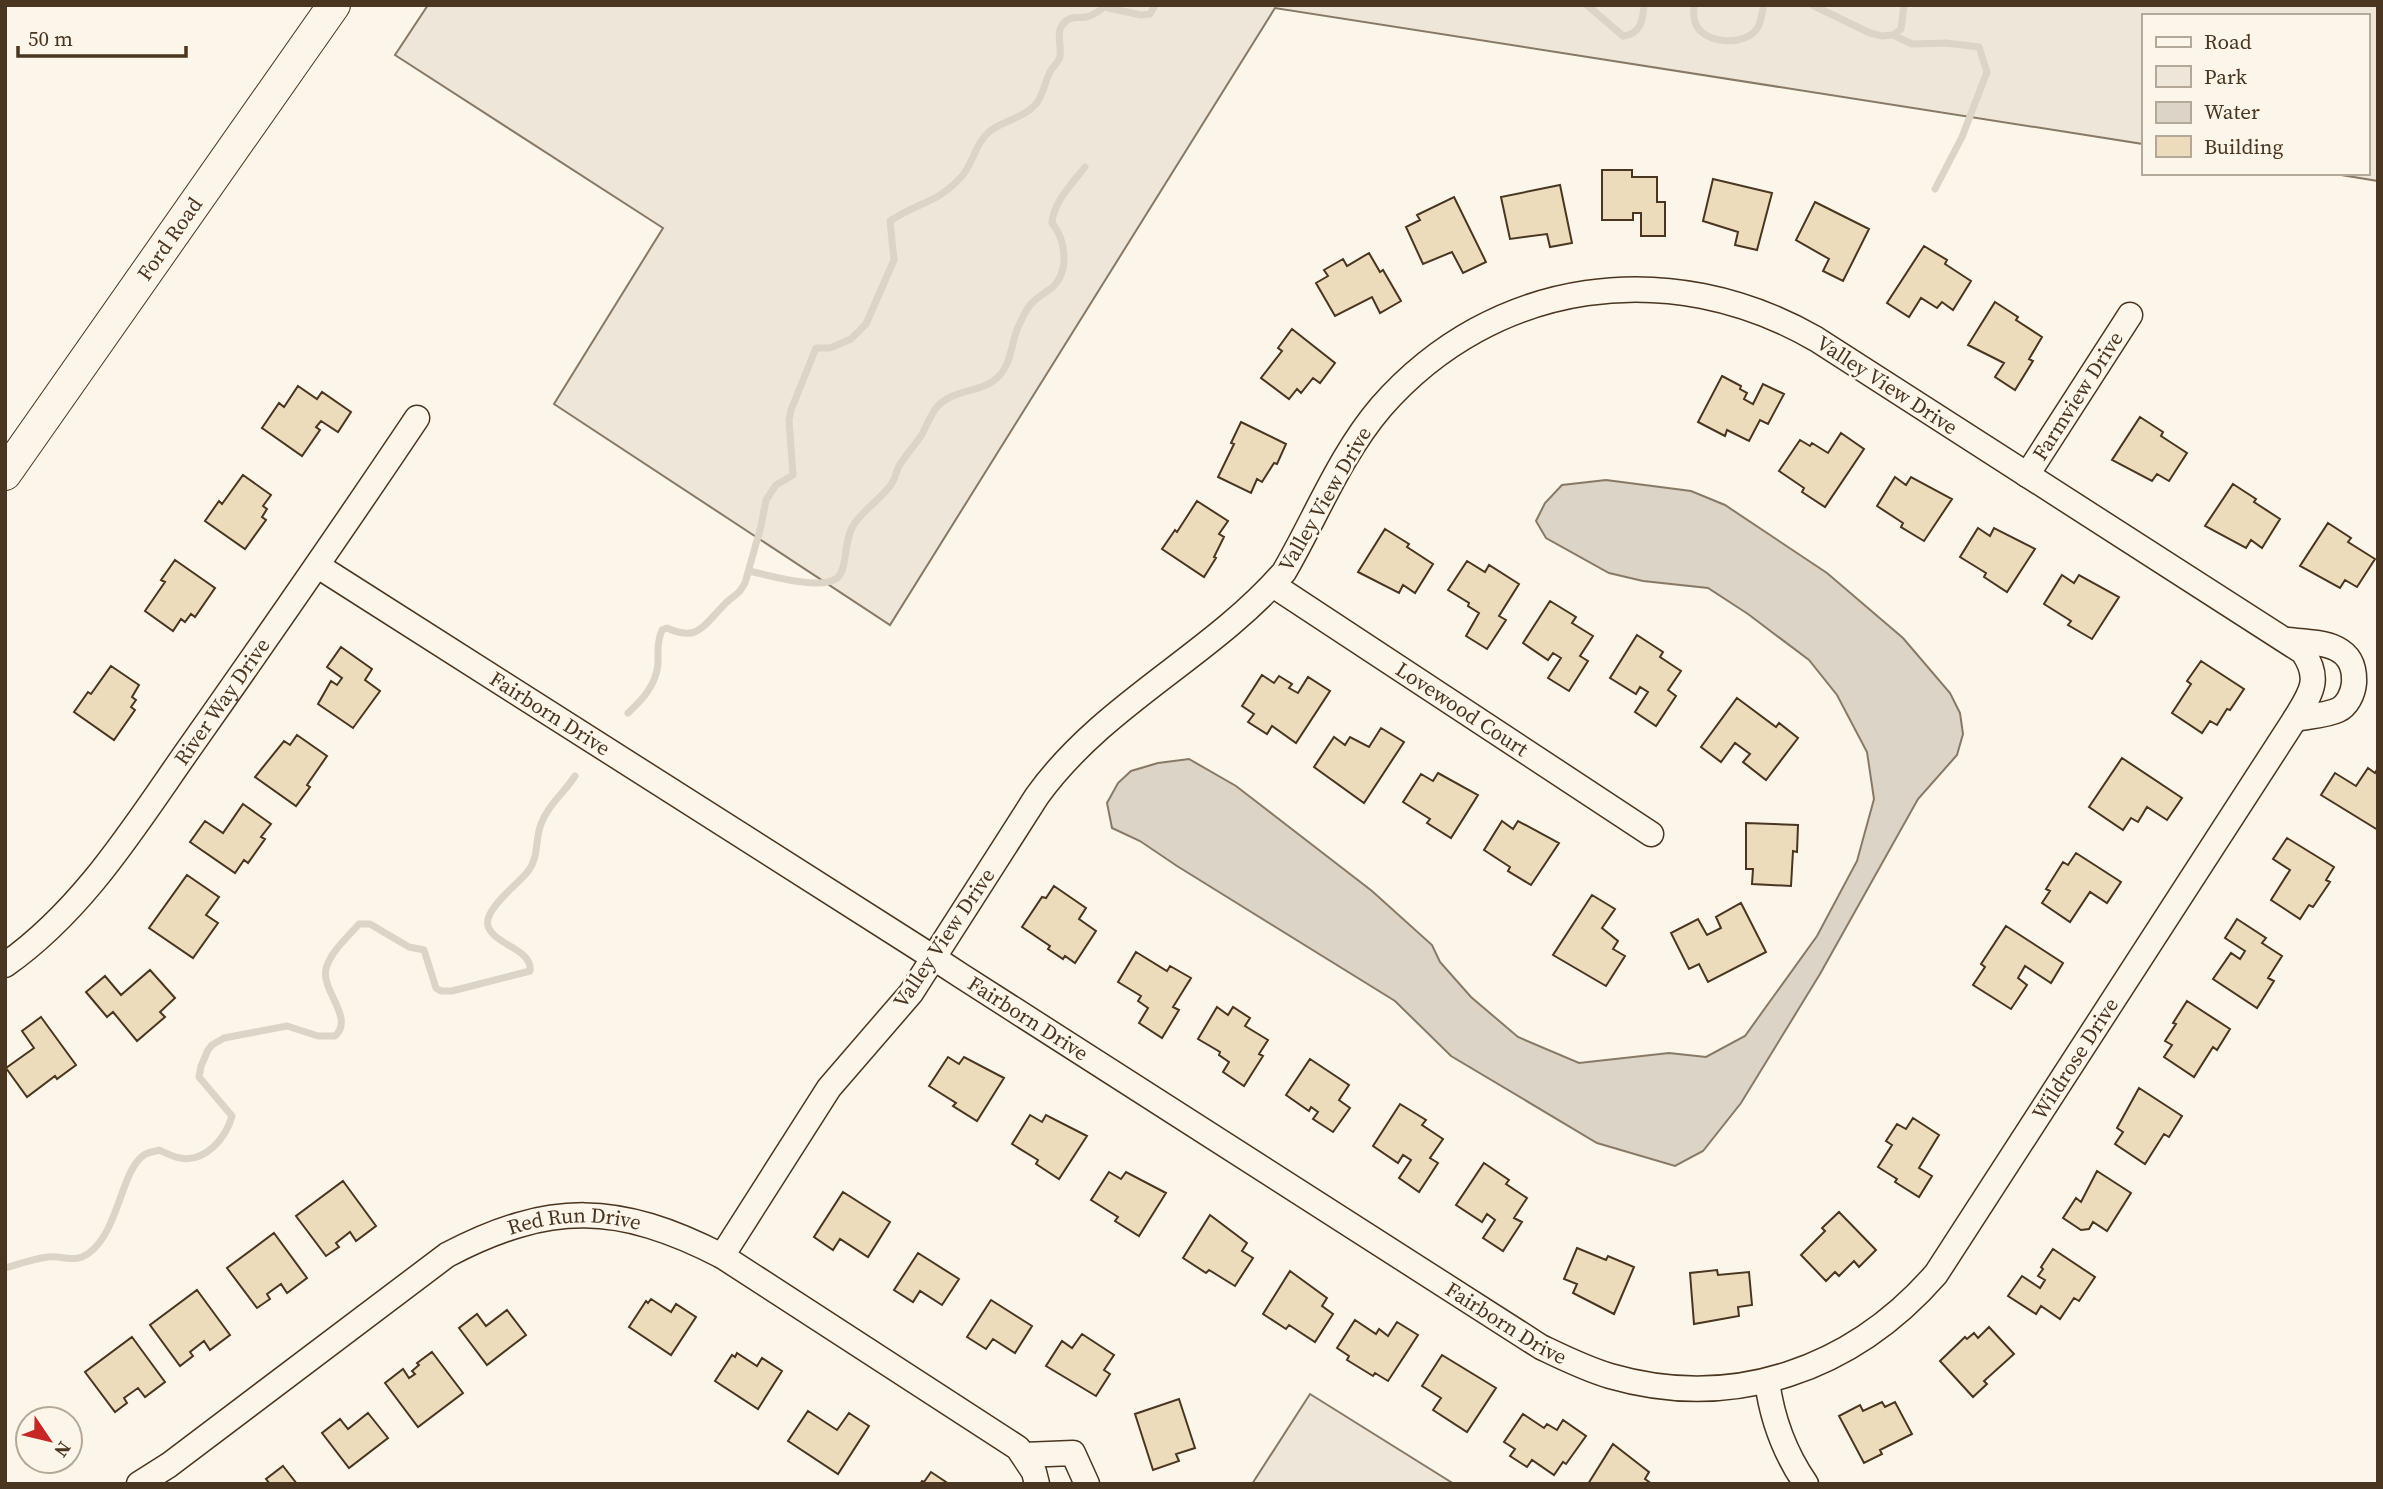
<svg xmlns="http://www.w3.org/2000/svg" width="2383" height="1489" viewBox="0 0 2383 1489" font-family="'Source Serif 4',serif">
<rect width="100%" height="100%" fill="#fbf6e9"/>
<path fill="#ede6d9" stroke="#887966" stroke-width="2" d="M428,5H2378V181L2329,173H2367V16H2143V144L1275,8L890,625L554,404L663,228L395,55Z
M1310,1394L1454,1484H1252Z"/>
<path fill="#dcd4c6" stroke="#887966" stroke-width="2" d="M1606,480L1691,491L1725,505L1827,573L1903,638L1950,693L1960,713L1963,734L1957,755L1918,799L1820,974L1741,1103L1703,1151L1675,1166L1597,1143L1451,1056L1395,1001L1177,866L1140,841L1112,828L1107,803L1118,783L1131,771L1158,763L1189,759L1236,786L1372,891L1432,945L1440,962L1471,997L1518,1037L1579,1063L1669,1053L1706,1057L1745,1036L1817,936L1857,861L1874,799L1867,752L1837,695L1809,660L1748,614L1708,588L1643,581L1609,573L1546,538L1536,521L1545,503L1562,485Z"/>
<g fill="none" stroke-linecap="round" stroke-linejoin="round">
<path stroke="#dcd4c6" stroke-width="7" d="M1587,5L1623,36C1641,34 1643,20 1644,5
M1694,5C1694,10 1693,18 1695,22C1702,45 1747,47 1758,27C1761,22 1762,12 1764,5
M1812,5L1870,33L1882,36L1893,35L1912,44L1946,43L1979,47L1987,72L1962,137L1935,189
M1893,35L1901,29L1904,5
M749,571C768,575 821,591 837,578C848,569 843,541 854,524C865,509 880,499 890,486C895,480 896,472 899,466C905,456 914,446 921,436C926,427 930,416 936,408C953,388 981,393 997,378C1012,365 1011,341 1019,325C1023,317 1026,308 1033,302C1039,296 1047,292 1054,286C1070,268 1065,239 1052,223C1053,202 1073,183 1085,167
M628,713C643,699 656,685 658,664C658,651 657,642 662,630L667,628C698,642 703,626 723,606C728,600 735,596 740,591L745,583L761,526L766,500L776,485L793,475L789,420L791,410L816,348H830L851,339L866,324L894,260L890,221C918,202 937,204 962,176C974,162 975,143 990,131C1004,120 1024,118 1036,104C1044,94 1045,80 1051,70C1054,66 1059,61 1060,57C1062,44 1054,31 1066,21C1073,15 1078,19 1086,17C1093,16 1099,11 1104,7L1141,15L1150,14L1155,5
M5,1268C19,1264 33,1259 48,1257C63,1255 74,1264 89,1253C119,1231 121,1170 144,1155C148,1152 154,1152 159,1150C166,1153 173,1157 180,1158C205,1163 226,1138 232,1116L199,1077L201,1066L208,1050L212,1045L224,1038L287,1026L318,1036H335C355,1018 321,991 326,969C330,952 348,937 359,924H370L409,947L424,950L436,988L441,991H452L530,971C533,949 494,945 488,926C483,909 520,883 529,870C539,856 535,839 541,824C548,805 564,793 575,776"/>
</g>
<path fill="#ecdcbc" stroke="#4a3520" stroke-width="2" d="M1602,170H1632V177H1657V202H1665V236H1641V213H1633V220H1602Z
M1713,179L1772,193L1757,250L1735,245L1738,232L1703,221Z
M1560,185L1572,243L1550,247L1547,234L1510,239L1501,197Z
M1454,197L1486,262L1463,273L1452,252L1423,264L1406,227L1420,220L1417,215Z
M1815,202L1869,229L1843,281L1823,271L1829,259L1796,240Z
M1924,246L1947,260L1945,264L1971,281L1953,310L1942,302L1937,308L1921,298L1909,317L1887,303Z
M1369,253L1380,272L1383,270L1401,301L1380,313L1372,297L1335,316L1316,283L1328,276L1324,270L1343,259L1347,266Z
M1995,302L2018,317L2016,320L2042,337L2029,359L2033,361L2015,390L1995,377L2004,363L1968,345Z
M1292,329L1335,363L1320,383L1313,378L1301,393L1297,389L1289,399L1261,378L1282,351L1278,348Z
M1722,376L1741,386L1740,389L1747,393L1744,399L1753,404L1763,384L1784,394L1768,424L1760,420L1749,441L1727,430L1725,436L1698,422Z
M298,386L317,399L322,392L351,412L338,432L321,421L316,427L320,430L302,456L262,428L279,403L284,407Z
M2140,417L2163,432L2161,436L2187,453L2169,481L2157,474L2152,481L2112,460Z
M1241,422L1286,444L1277,464L1274,463L1262,482L1257,479L1251,493L1218,477L1234,444L1231,443Z
M1841,433L1864,449L1825,507L1802,492L1804,488L1779,471L1800,440L1810,446L1812,443L1828,453Z
M243,475L271,495L263,506L267,509L262,517L266,520L245,549L205,521L219,501L222,504Z
M1895,477L1906,485L1911,477L1952,499L1924,541L1901,527L1903,523L1877,506Z
M2233,484L2256,499L2254,502L2280,519L2262,548L2251,540L2246,548L2205,526Z
M1197,501L1228,521L1219,534L1224,537L1214,557L1216,558L1204,577L1162,549L1175,530L1177,532Z
M2328,523L2351,538L2348,542L2375,559L2357,587L2345,580L2340,588L2300,566Z
M1978,528L1990,536L1994,528L2035,549L2007,592L1984,577L1986,573L1960,557Z
M1385,529L1409,544L1407,547L1433,564L1415,593L1403,585L1399,593L1358,572Z
M175,560L215,588L195,617L191,614L185,622L181,619L173,631L145,611L165,582L161,580Z
M1467,561L1485,572L1489,565L1519,584L1499,616L1506,620L1487,649L1466,636L1479,613L1468,606L1469,603L1448,590Z
M2062,575L2074,583L2079,575L2119,597L2092,639L2068,625L2071,621L2044,604Z
M1550,601L1576,617L1572,623L1593,636L1580,656L1588,661L1569,691L1548,678L1561,658L1553,653L1548,660L1523,643Z
M1637,635L1663,652L1660,657L1681,671L1668,690L1676,696L1656,726L1635,712L1648,692L1640,687L1636,694L1610,678Z
M341,647L372,669L365,680L380,691L353,728L318,704L331,681L337,685L342,678L327,667Z
M2201,661L2244,689L2230,710L2227,709L2217,725L2210,721L2202,733L2172,713L2191,684L2187,681Z
M111,666L139,685L132,697L136,700L131,707L135,710L114,740L74,712L88,692L91,694Z
M1262,675L1274,683L1279,676L1292,684L1289,688L1298,693L1308,677L1330,691L1296,743L1272,726L1267,734L1248,722L1254,714L1242,706Z
M1737,698L1776,727L1779,723L1798,738L1766,780L1743,762L1750,754L1735,743L1721,762L1701,747Z
M1381,728L1404,742L1364,803L1314,767L1334,737L1345,745L1350,737L1369,747Z
M297,735L327,756L307,785L310,787L296,806L255,777L284,741L290,745Z
M2122,758L2182,798L2167,820L2147,807L2138,822L2131,818L2123,830L2089,807Z
M2368,768L2375,773L2378,768V830L2321,795L2335,773L2356,786Z
M1438,773L1478,795L1451,838L1427,823L1430,819L1403,802L1421,774L1433,781Z
M243,804L271,824L261,837L265,839L248,863L244,860L235,873L190,842L205,821L223,833Z
M1502,821L1513,829L1518,821L1559,843L1531,885L1508,871L1510,867L1484,850Z
M1746,823L1798,825L1797,852L1793,851L1791,886L1752,884L1753,869H1746Z
M2287,838L2334,867L2326,880L2330,882L2313,907L2309,905L2300,919L2271,900L2290,870L2273,859Z
M2076,853L2121,882L2107,903L2090,892L2070,922L2042,903L2050,891L2046,889L2063,862L2068,865Z
M187,875L219,897L206,915L218,923L193,958L149,928Z
M1054,886L1086,908L1079,919L1096,931L1075,963L1065,956L1063,959L1048,949L1050,946L1022,927L1042,897L1046,898Z
M1592,895L1615,909L1602,928L1618,941L1613,949L1625,956L1606,986L1553,955Z
M1741,903L1766,952L1708,982L1699,964L1689,969L1671,933L1698,919L1707,935L1721,928L1716,917Z
M2237,919L2266,938L2262,943L2282,956L2268,978L2274,981L2257,1008L2213,979L2231,953L2240,959L2245,951L2225,938Z
M2006,926L2063,963L2051,983L2025,966L2018,978L2027,985L2011,1009L1973,985L1985,967L1981,964Z
M1136,952L1167,971L1170,966L1191,978L1173,1007L1179,1010L1162,1038L1139,1023L1148,1008L1138,1001L1141,996L1118,982Z
M150,970L175,998L160,1012L165,1017L137,1041L113,1012L107,1017L86,992L105,976L121,995Z
M2187,1001L2230,1029L2217,1050L2213,1047L2194,1077L2164,1057L2172,1045L2165,1041L2176,1024L2173,1023Z
M1217,1007L1228,1015L1233,1007L1250,1018L1245,1026L1268,1040L1259,1054L1263,1056L1244,1086L1223,1072L1229,1062L1219,1055L1220,1052L1198,1039Z
M41,1017L76,1065L57,1079L55,1076L27,1097L6,1068L34,1048L22,1031Z
M948,1057L959,1064L964,1057L1004,1078L977,1121L953,1106L956,1103L929,1086Z
M1310,1059L1349,1085L1339,1100L1350,1108L1333,1132L1313,1119L1318,1112L1311,1107L1309,1111L1286,1095Z
M2139,1088L2182,1116L2169,1137L2164,1134L2145,1164L2115,1144L2123,1132L2117,1128Z
M1400,1104L1426,1120L1422,1125L1443,1139L1430,1158L1438,1163L1419,1192L1399,1178L1411,1160L1403,1155L1398,1163L1373,1146Z
M1030,1115L1042,1122L1046,1115L1087,1136L1059,1179L1036,1164L1038,1160L1012,1144Z
M1913,1118L1939,1135L1919,1168L1932,1176L1919,1197L1895,1182L1897,1179L1878,1167L1892,1145L1886,1141L1897,1124L1906,1129Z
M1484,1163L1509,1180L1506,1184L1527,1198L1514,1218L1522,1222L1503,1251L1483,1238L1495,1220L1487,1214L1482,1222L1456,1205Z
M2097,1171L2131,1193L2107,1231L2093,1222L2089,1229L2081,1230L2063,1218L2076,1198L2081,1202Z
M1109,1172L1121,1179L1126,1172L1166,1193L1139,1236L1115,1221L1118,1217L1091,1200Z
M343,1181L376,1226L356,1241L350,1232L336,1243L339,1247L326,1256L296,1216Z
M843,1192L890,1222L868,1257L840,1239L833,1250L814,1237Z
M1839,1212L1876,1250L1859,1267L1854,1261L1839,1276L1835,1272L1826,1281L1801,1255L1825,1231L1822,1228Z
M1210,1215L1247,1243L1242,1251L1253,1258L1235,1286L1209,1270L1206,1273L1183,1258Z
M274,1233L307,1278L287,1293L281,1284L267,1294L270,1299L257,1308L227,1268Z
M1577,1248L1606,1260L1608,1256L1634,1267L1614,1314L1573,1293L1577,1284L1564,1279Z
M2053,1249L2095,1277L2079,1301L2074,1298L2060,1319L2041,1306L2036,1314L2008,1296L2022,1276L2040,1288L2045,1280L2038,1276L2043,1269L2041,1267Z
M918,1253L959,1279L942,1305L920,1291L913,1302L894,1290Z
M1717,1270L1718,1275L1749,1272L1752,1305L1738,1307L1739,1316L1694,1324L1690,1273Z
M1290,1271L1327,1298L1322,1306L1333,1314L1315,1342L1289,1325L1286,1329L1263,1314Z
M197,1290L230,1335L210,1350L204,1341L190,1352L193,1356L180,1366L150,1325Z
M651,1299L671,1312L676,1304L696,1317L671,1355L629,1327L646,1301L648,1303Z
M991,1300L1032,1326L1015,1353L993,1339L986,1349L967,1337Z
M507,1310L526,1335L487,1365L459,1328L477,1314L486,1326Z
M1355,1320L1376,1334L1379,1329L1388,1336L1397,1322L1418,1335L1388,1381L1375,1373L1373,1376L1347,1360L1349,1356L1337,1348Z
M1989,1327L2014,1354L1984,1381L1987,1384L1973,1397L1940,1361L1965,1337L1967,1339L1974,1333L1978,1338Z
M1082,1334L1114,1355L1104,1370L1110,1374L1096,1396L1046,1366L1062,1341L1072,1348Z
M132,1337L165,1382L145,1397L138,1388L124,1398L127,1403L115,1412L85,1372Z
M432,1352L463,1393L418,1427L385,1383L403,1369L409,1378L415,1374L412,1371L419,1365L417,1363Z
M737,1353L757,1366L762,1358L782,1371L758,1409L715,1381L732,1355L735,1357Z
M1442,1355L1496,1388L1467,1432L1433,1410L1441,1398L1422,1386Z
M1179,1399L1195,1448L1176,1454L1179,1461L1153,1470L1135,1414Z
M1882,1402L1885,1407L1895,1402L1912,1434L1880,1450L1882,1454L1864,1463L1839,1416L1860,1405L1863,1411Z
M808,1411L837,1430L849,1413L869,1426L838,1474L788,1441Z
M368,1413L388,1438L349,1468L322,1433L340,1419L348,1429Z
M1523,1414L1544,1428L1547,1424L1557,1430L1563,1420L1586,1436L1566,1464L1563,1462L1554,1475L1532,1460L1527,1467L1510,1456L1515,1449L1504,1442Z
M1613,1444L1649,1472L1645,1479L1652,1484H1588Z
M283,1466L297,1484H270L266,1479Z
M931,1472L949,1484H920L922,1481L924,1482Z"/>
<g fill="none" stroke-linecap="round" stroke-linejoin="round">
<defs>
<g id="minor">
<path id="s1" d="M2027,475L2130,315"/>
<path id="s2" d="M318,566L934,958L960,975L1541,1347C1564,1358 1586,1369 1610,1376C1734,1412 1853,1369 1936,1274L2295,719C2310,694 2322,680 2303,652L1816,339C1670,255 1494,278 1381,407C1340,455 1316,517 1284,572C1211,656 1103,704 1037,796L911,993L829,1088L722,1256"/>
<path id="s3" d="M1273,585L1651,834"/>
<path d="M2287,640C2317,643 2356,641 2354,683C2353,694 2347,706 2338,710C2325,716 2308,716 2295,719"/>
<path id="s4" d="M5,965C86,908 137,822 193,743C269,635 344,527 417,418"/>
<path d="M1767,1381C1772,1419 1784,1452 1806,1484"/>
<path d="M1024,1455L1073,1453L1087,1484"/>
<path id="s5" d="M139,1484L169,1465L447,1255C550,1201 619,1203 722,1256L1018,1448L1034,1472L1037,1484"/>
</g>
<g id="major">
<path id="s6" d="M5,474L334,5"/>
</g>
</defs>
<use href="#minor" stroke="#4a3520" stroke-width="27"/>
<use href="#major" stroke="#4a3520" stroke-width="34"/>
<use href="#minor" stroke="#fbf6e9" stroke-width="24"/>
<use href="#major" stroke="#fbf6e9" stroke-width="32"/>
</g>
<g text-anchor="middle" stroke-width="5" stroke-linejoin="round" paint-order="stroke">
<g font-size="21" fill="#4a3520" stroke="#fbf6e9">
<text dy="7" stroke="none"><textPath href="#s6" startOffset="287">Ford Road</textPath></text>
<text transform="translate(1887 385) rotate(33)" y="7">Valley View Drive</text>
<text dy="7" stroke="none"><textPath href="#s1" startOffset="94">Farmview Drive</textPath></text>
<text transform="translate(1325 499) rotate(-60)" y="7">Valley View Drive</text>
<text dy="7" stroke="none"><textPath href="#s4" startOffset="343">River Way Drive</textPath></text>
<text dy="7" stroke="none"><textPath href="#s3" startOffset="226">Lovewood Court</textPath></text>
<text dy="7" stroke="none"><textPath href="#s2" startOffset="275">Fairborn Drive</textPath></text>
<text transform="translate(944 938) rotate(-56)" y="7">Valley View Drive</text>
<text dy="7" stroke="none"><textPath href="#s2" startOffset="842">Fairborn Drive</textPath></text>
<text dy="7" stroke="none"><textPath href="#s2" startOffset="2144">Wildrose Drive</textPath></text>
<text dy="7" stroke="none"><textPath href="#s5" startOffset="518">Red Run Drive</textPath></text>
<text dy="7" stroke="none"><textPath href="#s2" startOffset="1409">Fairborn Drive</textPath></text>
</g>
</g>
<rect width="2383" height="1489" fill="none" stroke="#4a3520" stroke-width="14"/>
<rect x="2142" y="14" width="228" height="161" fill="#fbf6e9" stroke="#b4a999" stroke-width="2"/>
<rect x="2156" y="37" width="35" height="10" fill="#fbf6e9" stroke="#b4a999" stroke-width="2"/>
<text x="2204" y="49" font-size="21" fill="#4a3520">Road</text>
<rect x="2156" y="66" width="35" height="21" fill="#ede6d9" stroke="#b4a999" stroke-width="2"/>
<text x="2204" y="84" font-size="21" fill="#4a3520">Park</text>
<rect x="2156" y="102" width="35" height="21" fill="#dcd4c6" stroke="#b4a999" stroke-width="2"/>
<text x="2204" y="119" font-size="21" fill="#4a3520">Water</text>
<rect x="2156" y="136" width="35" height="21" fill="#ecdcbc" stroke="#b4a999" stroke-width="2"/>
<text x="2204" y="154" font-size="21" fill="#4a3520">Building</text>
<g transform="translate(49 1440) rotate(125)"><circle r="33" fill="#fbf6e9" stroke="#b4a999" stroke-width="2"/>
<path d="M0-5L12 26L0 18L-12 26Z" fill="#c62828"/>
<text y="-10" font-size="19" font-weight="bold" text-anchor="middle" fill="#4a3520">N</text>
</g>
<path d="M18 46v10h168v-10" fill="none" stroke="#4a3520" stroke-width="3.5"/>
<text x="28" y="46" font-size="21" fill="#4a3520" stroke="#fbf6e9" stroke-width="5" paint-order="stroke">50 m</text>
</svg>
